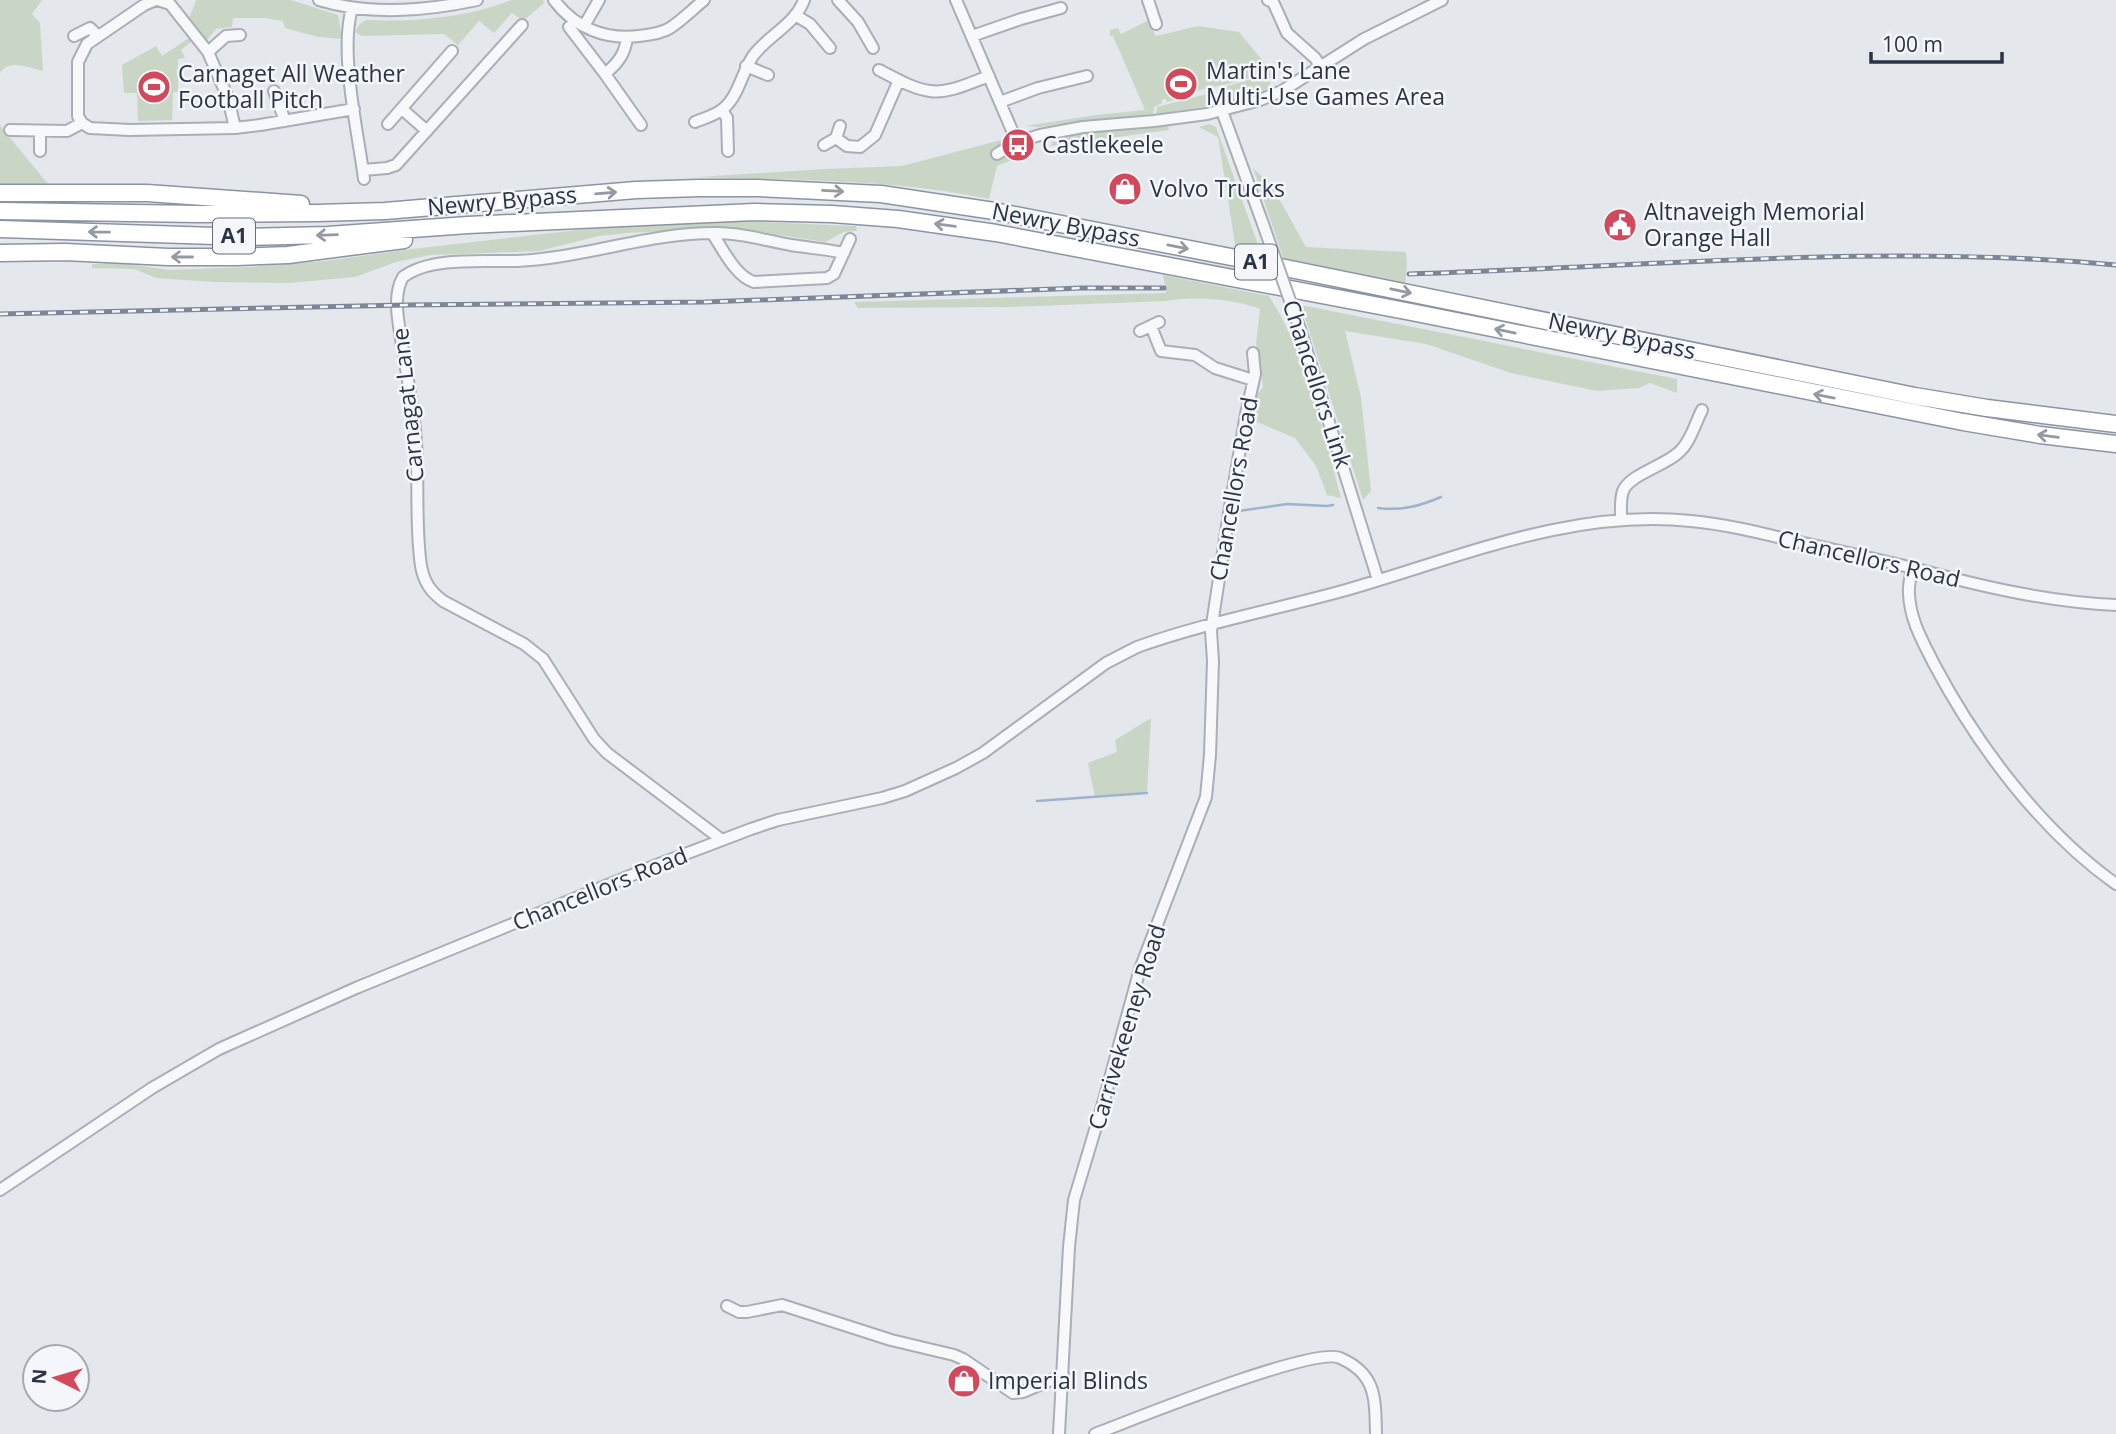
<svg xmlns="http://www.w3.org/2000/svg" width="2116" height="1434" viewBox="0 0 2116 1434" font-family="'Open Sans',sans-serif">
<rect width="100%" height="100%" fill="#e4e7ec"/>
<path fill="#c9d6c5" d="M0,0H42L32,14L40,23L43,71C29,68 9,58 0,73Z
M196,0H291L338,15L342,39L318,37L285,28L283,21L264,18H233L232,27L216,29L204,44L188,22Z
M512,0H543L544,3L523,21L512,13L494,33L479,21L458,45L444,34L362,36L355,32L360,24L366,20C414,22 467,18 512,0Z
M1147,21L1156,36L1198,26L1239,32L1275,76L1270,78C1256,73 1249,79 1236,82C1223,85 1209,88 1195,91V94L1167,102L1165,99L1162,100V103L1154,107L1153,114L1039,127L1025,126L1096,115L1145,110L1113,36H1110V30L1118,28L1121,34Z
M189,38L191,42L181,50L185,58L178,59V92H173L172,120L138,121L137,93H124L122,65L156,46L162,56Z
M1256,78L1271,82L1268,89L1220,104L1218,92L1227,86Z
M1207,94H1210L1216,105L1156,114L1157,107Z
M1209,124L1216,127L1262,256L1236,250L1218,137L1199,127Z
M0,125L2,128L48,184L0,185Z
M1168,125L1169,130L1051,146L1053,139L1062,136Z
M1009,138L1007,143L1011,151C1020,147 1026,145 1036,150L997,166L989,199C894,179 795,180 698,177L825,169L902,166Z
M1253,168L1272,186L1306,247L1406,252L1407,265L1405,285L1285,263Z
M740,221L852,226H856L857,231L844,232L825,242L735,228L628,233L599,236L539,251L431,255L396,262L355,277L288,283L214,282L156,278L134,269L92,268V264L120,263L170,270L249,267L325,261L404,250L595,228L670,223Z
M1163,275L1269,296C1305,352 1324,433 1341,498L1327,495L1316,466L1295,438L1250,419L1253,400L1263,387L1256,343L1260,309C1234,299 1195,296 1167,301L1010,307L858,308L854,302L1166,293Z
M1301,305L1677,379V393L1650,383L1639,388L1597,391L1511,373L1426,344L1345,331L1361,397L1371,491L1363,500Z
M1151,718L1147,793L1095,797L1088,763L1117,752L1115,740Z"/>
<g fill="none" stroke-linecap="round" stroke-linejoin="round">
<path stroke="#9fb4cc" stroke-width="2.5" d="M1378,508C1401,511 1420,506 1441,497
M1232,512L1287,504L1327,506L1333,505
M1037,801L1147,793"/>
<defs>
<path id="minor" d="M156,0L144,5L87,44L78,62V116L82,123L90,128L130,130L235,128L260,125L354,109
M158,0L170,4L208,52L228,98L235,128
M319,0C370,16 425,11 477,0
M554,0C575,28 605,40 639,36C649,35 662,33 670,28C682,20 693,9 704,0
M838,0L858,22L873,48
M956,0L1017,142
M1148,0L1156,24
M1268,0L1273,2L1287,33L1315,58L1321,67
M352,8C339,53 358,131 364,179
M795,15L810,24L830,48
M584,26L599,0
M569,27L605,74L641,125
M74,36L90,28L98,36
M972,36L1021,19L1061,8
M208,52L226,36L240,35
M746,66L768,75
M879,70C895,78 913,89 930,91C949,94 972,82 989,76
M605,74C618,63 625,54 627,38
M274,91L285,121
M1000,102L1038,88L1087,76
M402,109L427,131
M722,110L727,118L728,151
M1222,111L1263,224
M695,122C704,118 717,115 724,108C739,95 742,72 753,56C768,35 795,25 804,0
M388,124L452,51
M10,130L67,131L82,123
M836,138L847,146L860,147L875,135L899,80
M824,145L836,138L840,126
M40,151V131
M997,154L1017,142L1040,135L1083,127L1154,121L1207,114L1260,100L1282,91L1364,39L1442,0
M363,170L387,168L396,165L522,25
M712,233C723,249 735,276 754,282L827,278L834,274L850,239
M1151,326L1161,351L1195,355L1215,368L1253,380
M1300,329L1378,580
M1140,331L1159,322
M1621,519C1621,510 1620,500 1623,491C1629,475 1664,466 1678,453C1690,443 1695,424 1702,410
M1912,568C1911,576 1908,586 1909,594C1910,620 1923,642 1934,664C1977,745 2041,831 2116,884
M722,840L607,753L594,739L543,659L524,644L443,601C430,591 424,582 421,566C415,525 419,483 416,442C414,411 408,381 403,351C400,329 391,297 403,277C431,256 484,262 517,261C585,258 650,232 718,233C743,233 767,241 791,245C809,248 826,249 844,253
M0,1190L152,1088L219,1049L356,988L659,864L751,829L778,820L882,798L905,791L956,768L983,753L1106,663L1137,647C1203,623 1278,609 1346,590C1458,558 1572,508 1691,521C1724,524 1757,532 1790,540C1831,549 1872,558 1913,568C1980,586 2047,602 2116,605
M727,1306L739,1312H747L782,1305L891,1340L954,1355L963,1359L1013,1393L1023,1392L1063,1375
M1059,1434L1069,1247L1074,1200L1104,1100L1140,969L1206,797L1210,755L1213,661L1211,631L1229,513L1246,414L1255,374L1253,353
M1095,1434C1132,1420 1314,1346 1340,1358C1377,1374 1375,1399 1376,1434"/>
<path id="highway" d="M0,193H147L301,204
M0,211L198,214L317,213L385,211L636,190L699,188H758L881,194L994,211L1231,257L1915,396L1987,408L2116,424
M0,229L246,237L328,235L468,225L754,212L832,214L898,219L996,233L1411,312L1963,422L2040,435L2116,444
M0,253L65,252L168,257H236L288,255L404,240"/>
</defs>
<use href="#minor" stroke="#a9aeb7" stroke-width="14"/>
<use href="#highway" stroke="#8b94a3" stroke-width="19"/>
<use href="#minor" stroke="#f7f8fa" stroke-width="10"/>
<use href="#highway" stroke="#fff" stroke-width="16"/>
<defs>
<path id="rail" d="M1409,274C1643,267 1882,243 2116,265
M0,314L406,305L705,302L1082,288H1164"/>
</defs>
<use href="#rail" stroke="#7d8696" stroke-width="5"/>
<use href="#rail" stroke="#f4f6f9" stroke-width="2.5" stroke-dasharray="8" stroke-linecap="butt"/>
<defs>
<path id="minor-bridge" d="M1263,224L1300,329"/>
</defs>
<use href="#minor-bridge" stroke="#a9aeb7" stroke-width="14" stroke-linecap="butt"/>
<use href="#minor-bridge" stroke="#f7f8fa" stroke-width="10"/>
</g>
<defs><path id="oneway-shaft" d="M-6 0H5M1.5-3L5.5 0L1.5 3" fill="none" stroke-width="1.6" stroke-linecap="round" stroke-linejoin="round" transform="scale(1.75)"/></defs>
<g stroke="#959aa2">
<use href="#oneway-shaft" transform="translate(833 191) rotate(3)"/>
<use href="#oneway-shaft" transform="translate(606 193) rotate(-5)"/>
<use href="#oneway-shaft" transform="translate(945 225) rotate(-172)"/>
<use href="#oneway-shaft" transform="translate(99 232) rotate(-179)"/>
<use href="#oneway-shaft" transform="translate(327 235) rotate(178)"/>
<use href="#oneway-shaft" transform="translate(1178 247) rotate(11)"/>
<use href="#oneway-shaft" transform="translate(182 257) rotate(-180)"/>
<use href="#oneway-shaft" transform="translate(1401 291) rotate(12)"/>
<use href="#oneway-shaft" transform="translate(1505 331) rotate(-168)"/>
<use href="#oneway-shaft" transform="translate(1824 396) rotate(-169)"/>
<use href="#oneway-shaft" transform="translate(2048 436) rotate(-173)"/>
</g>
<defs>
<symbol id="stadium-disc" viewBox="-11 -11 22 22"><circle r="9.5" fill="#d1495b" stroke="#f4f6f9"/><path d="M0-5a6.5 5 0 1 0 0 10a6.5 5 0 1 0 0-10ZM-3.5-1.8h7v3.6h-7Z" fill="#fff"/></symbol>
<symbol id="bus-disc" viewBox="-11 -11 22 22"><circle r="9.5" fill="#d1495b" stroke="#f4f6f9"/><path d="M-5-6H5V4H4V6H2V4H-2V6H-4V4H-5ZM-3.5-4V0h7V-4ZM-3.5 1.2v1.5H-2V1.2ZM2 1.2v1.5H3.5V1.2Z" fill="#fff"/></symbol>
<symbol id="shop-disc" viewBox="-11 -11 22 22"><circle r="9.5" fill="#d1495b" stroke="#f4f6f9"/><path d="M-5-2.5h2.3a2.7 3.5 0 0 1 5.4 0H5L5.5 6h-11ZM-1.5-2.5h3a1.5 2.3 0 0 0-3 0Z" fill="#fff"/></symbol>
<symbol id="civic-disc" viewBox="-11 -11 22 22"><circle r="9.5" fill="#d1495b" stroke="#f4f6f9"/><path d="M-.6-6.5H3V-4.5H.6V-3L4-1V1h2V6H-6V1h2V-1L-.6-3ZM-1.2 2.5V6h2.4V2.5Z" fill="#fff"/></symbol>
</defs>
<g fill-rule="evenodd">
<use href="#stadium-disc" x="1162" y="65" width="38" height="38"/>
<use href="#stadium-disc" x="135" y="68" width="38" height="38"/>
<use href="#bus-disc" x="999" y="126" width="38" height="38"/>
<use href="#shop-disc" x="1106" y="170" width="38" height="38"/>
<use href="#civic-disc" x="1601" y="206" width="38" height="38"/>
<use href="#shop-disc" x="945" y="1362" width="38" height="38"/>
</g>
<g text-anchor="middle" stroke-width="5" stroke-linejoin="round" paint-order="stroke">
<g fill="#f4f6f9" stroke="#676e7b" stroke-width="2">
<rect x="213" y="218.5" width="42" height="35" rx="5"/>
<rect x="1235" y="244.5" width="42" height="35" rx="5"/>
</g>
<g font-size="21" font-weight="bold" fill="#2b3445">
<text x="234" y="243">A1</text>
<text x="1256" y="269">A1</text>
</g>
<g font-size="23" fill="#2b3445" stroke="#f4f6f9" text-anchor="start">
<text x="1206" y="79">Martin's Lane<tspan x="1206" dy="26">Multi-Use Games Area</tspan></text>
<text x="178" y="82">Carnaget All Weather<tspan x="178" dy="26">Football Pitch</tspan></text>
<text x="1042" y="153">Castlekeele</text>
<text x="1150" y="197">Volvo Trucks</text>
<text x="1644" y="220">Altnaveigh Memorial<tspan x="1644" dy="26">Orange Hall</tspan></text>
<text x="988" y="1389">Imperial Blinds</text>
</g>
<g font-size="23" fill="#2b3445" stroke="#f4f6f9">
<text transform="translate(502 201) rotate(-5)" y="8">Newry Bypass</text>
<text transform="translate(1066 225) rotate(11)" y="8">Newry Bypass</text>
<text transform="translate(1622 336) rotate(12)" y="8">Newry Bypass</text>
<text transform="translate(1317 384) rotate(72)" y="8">Chancellors Link</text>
<text transform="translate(408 405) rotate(-96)" y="8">Carnagat Lane</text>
<text transform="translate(1234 489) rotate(-80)" y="8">Chancellors Road</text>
<text transform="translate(1869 559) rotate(13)" y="8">Chancellors Road</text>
<text transform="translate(600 889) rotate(-22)" y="8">Chancellors Road</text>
<text transform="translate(1127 1027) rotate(-73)" y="8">Carrivekeeney Road</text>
</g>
</g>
<g transform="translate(56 1378) rotate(275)"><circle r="33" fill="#f4f6f9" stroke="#a4a8b1" stroke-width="2"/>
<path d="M0-5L12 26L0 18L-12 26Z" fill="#d1495b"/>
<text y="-10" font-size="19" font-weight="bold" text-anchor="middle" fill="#2b3445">N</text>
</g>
<path d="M1871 52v10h131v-10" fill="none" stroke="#2b3445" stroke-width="3.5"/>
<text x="1882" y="52" font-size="21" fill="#2b3445" stroke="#f4f6f9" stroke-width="5" paint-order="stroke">100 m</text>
</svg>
